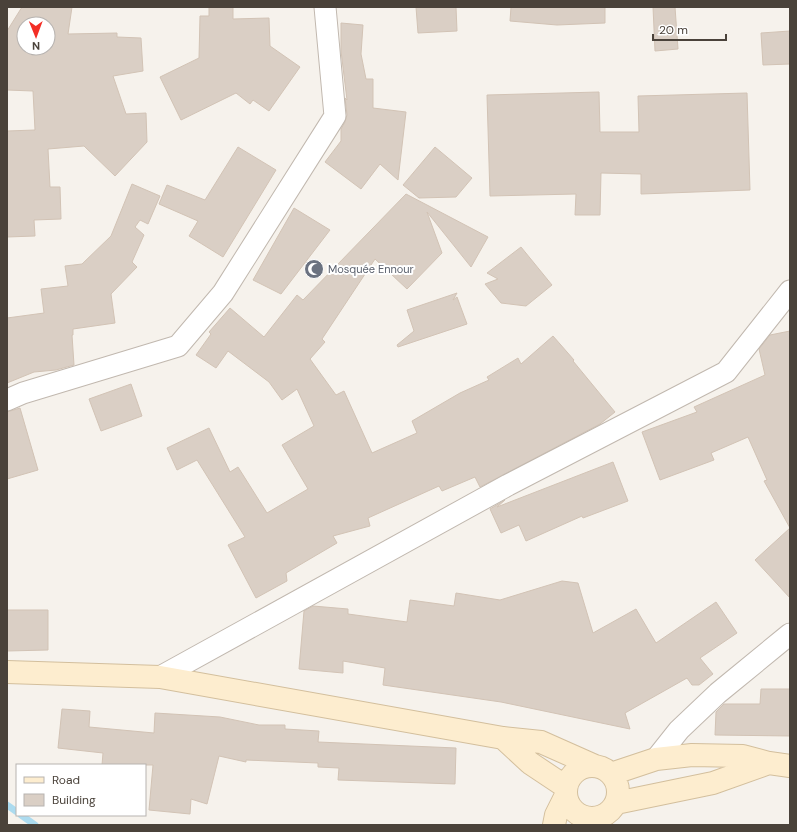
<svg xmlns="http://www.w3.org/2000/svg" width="797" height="832" viewBox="0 0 797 832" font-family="'DM Sans',sans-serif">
<rect width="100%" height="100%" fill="#f6f2ec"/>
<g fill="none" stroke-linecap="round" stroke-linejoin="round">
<path stroke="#acdbef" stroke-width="7" d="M7,805L17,812
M21,815L35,825"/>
</g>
<path fill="#dacfc5" stroke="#d2c3b5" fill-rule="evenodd" d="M22,7H72L68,34L117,33V37L141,38L143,71L113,76L126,114L146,113L147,142L115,176L84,146L48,149L50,187H60L61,219L34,220L35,236L7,237V131L35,130L33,91L7,90V31ZM24,24H48V48H24Z
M209,7H233V19L269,18L270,46L300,67L269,111L253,100L250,104L236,93L181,120L160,77L199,58L200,16H209Z
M416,7H456L457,31L418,33Z
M511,7H605V23L557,25L510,21Z
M653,7H675L678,49L655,51Z
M341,23L363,25L361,54L366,79H373V108L406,112L398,180L380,164L361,189L325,162L341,141V129L345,122L347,115L345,98L347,100L341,51Z
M790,31V64L763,65L761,33Z
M599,92L600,132H639L638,96L747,93L750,190L641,194V174L601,173L600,215H575L576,194L490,196L487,95Z
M238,147L276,170L223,257L189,236L198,221L159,204L167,185L205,200Z
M435,147L472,178L456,197L419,198L403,185Z
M132,184L160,196L148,224L140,220L135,227L144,235L132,262L137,267L111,294L115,323L73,329V335H72L74,365L56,370L34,372L7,383V318L44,313L41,289L68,286L65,266L82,264L111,236Z
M406,194L488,237L471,267L427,212L442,253L407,289L375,259L322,339L325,342L310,359L336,395L344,391L372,453L417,433L412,421L460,393L489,380L487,377L518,358L521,364L553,336L574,360L573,361L615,412L600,424L480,487L475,477L442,491L439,486L368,518L370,526L333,536L337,543L286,573L287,581L256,598L228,545L245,537L197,460L177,470L167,448L209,428L230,472L238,467L267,513L308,489L282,445L314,426L297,389L282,400L269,382L228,351L216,368L196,355L211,334L209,332L230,308L264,337L297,295L303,300Z
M294,208L330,230L281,294L253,280Z
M521,247L552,285L526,306L501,303L485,284L498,279L487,273Z
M457,293L453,300L457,297L467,324L398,347L397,345L414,331L407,310Z
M790,331V528L764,481L767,480L748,437L711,453L714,460L660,480L642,432L697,412L694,407L765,375L759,349L770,335Z
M131,384L142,416L101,431L89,399Z
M20,408L38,470L7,479V412Z
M613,462L628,501L583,518L582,516L526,541L519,525L501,533L490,509L505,500L497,507Z
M790,528V598L755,560Z
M562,581L578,583L593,633L636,609L656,643L716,602L737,633L700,658L713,674L699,685H692L687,678L625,713L630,729L501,702L383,685L385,668L343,661V673L299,669L304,611L313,606L348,609V614L407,622L410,600L454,606L456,593L500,600Z
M7,610H48V650L7,651Z
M761,689H790V736L715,735L716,712L724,704H760Z
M62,709L90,711L89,727L154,733L155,713L220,717L259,725H285V729L319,731L318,742L456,748L455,784L338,780L339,768L318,767V763L246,760V762L219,756L207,804L191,799L190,814L149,810L153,765H102L103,753L58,748Z"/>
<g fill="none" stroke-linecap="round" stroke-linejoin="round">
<defs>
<path id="street" d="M7,400L23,393L178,346L223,293L335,116L325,7
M160,677L508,485L726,372L790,291
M656,759L679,730L718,693L790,634"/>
<path id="secondary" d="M7,672L160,677L503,738L541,742L595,766
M503,738L530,763L566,787
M566 792a26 26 0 1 1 52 0a26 26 0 1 1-52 0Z
M611,774L656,759L692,755L743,756L769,763L790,766
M616,803L713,783L769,763
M554,825L556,815L566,795"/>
</defs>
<use href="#street" stroke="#c1b8af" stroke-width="23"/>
<use href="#secondary" stroke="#d3bf9d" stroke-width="24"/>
<use href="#street" stroke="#fff" stroke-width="21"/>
<use href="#secondary" stroke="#fdedcf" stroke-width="22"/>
</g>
<defs>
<symbol id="mosque-disc" viewBox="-11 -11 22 22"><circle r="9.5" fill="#6b7280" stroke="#fff"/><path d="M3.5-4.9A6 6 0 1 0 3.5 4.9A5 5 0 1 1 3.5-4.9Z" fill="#fff"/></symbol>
</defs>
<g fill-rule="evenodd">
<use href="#mosque-disc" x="303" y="258" width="22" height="22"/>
</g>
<g text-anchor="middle" stroke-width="4" stroke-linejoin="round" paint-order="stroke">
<g font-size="11" fill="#5b616d" stroke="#fff" text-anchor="start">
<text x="328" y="273">Mosquée Ennour</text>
</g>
</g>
<rect width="797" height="832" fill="none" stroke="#4a423a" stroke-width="16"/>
<rect x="16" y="764" width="130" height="52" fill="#ffffff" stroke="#b7b3b0"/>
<rect x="24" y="777" width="20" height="6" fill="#fdedcf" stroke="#b7b3b0"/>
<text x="52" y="784" font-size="12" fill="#4a423a">Road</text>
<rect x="24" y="794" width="20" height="12" fill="#dacfc5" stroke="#b7b3b0"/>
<text x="52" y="804" font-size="12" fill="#4a423a">Building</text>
<g transform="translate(36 36) rotate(179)"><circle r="19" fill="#ffffff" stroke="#b7b3b0"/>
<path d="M0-3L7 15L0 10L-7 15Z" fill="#f32e26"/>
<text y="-6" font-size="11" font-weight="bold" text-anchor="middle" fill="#4a423a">N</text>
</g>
<path d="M653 34v6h73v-6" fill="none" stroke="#4a423a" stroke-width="2"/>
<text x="659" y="34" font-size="12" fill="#4a423a" stroke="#ffffff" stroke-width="3" paint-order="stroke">20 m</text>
</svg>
